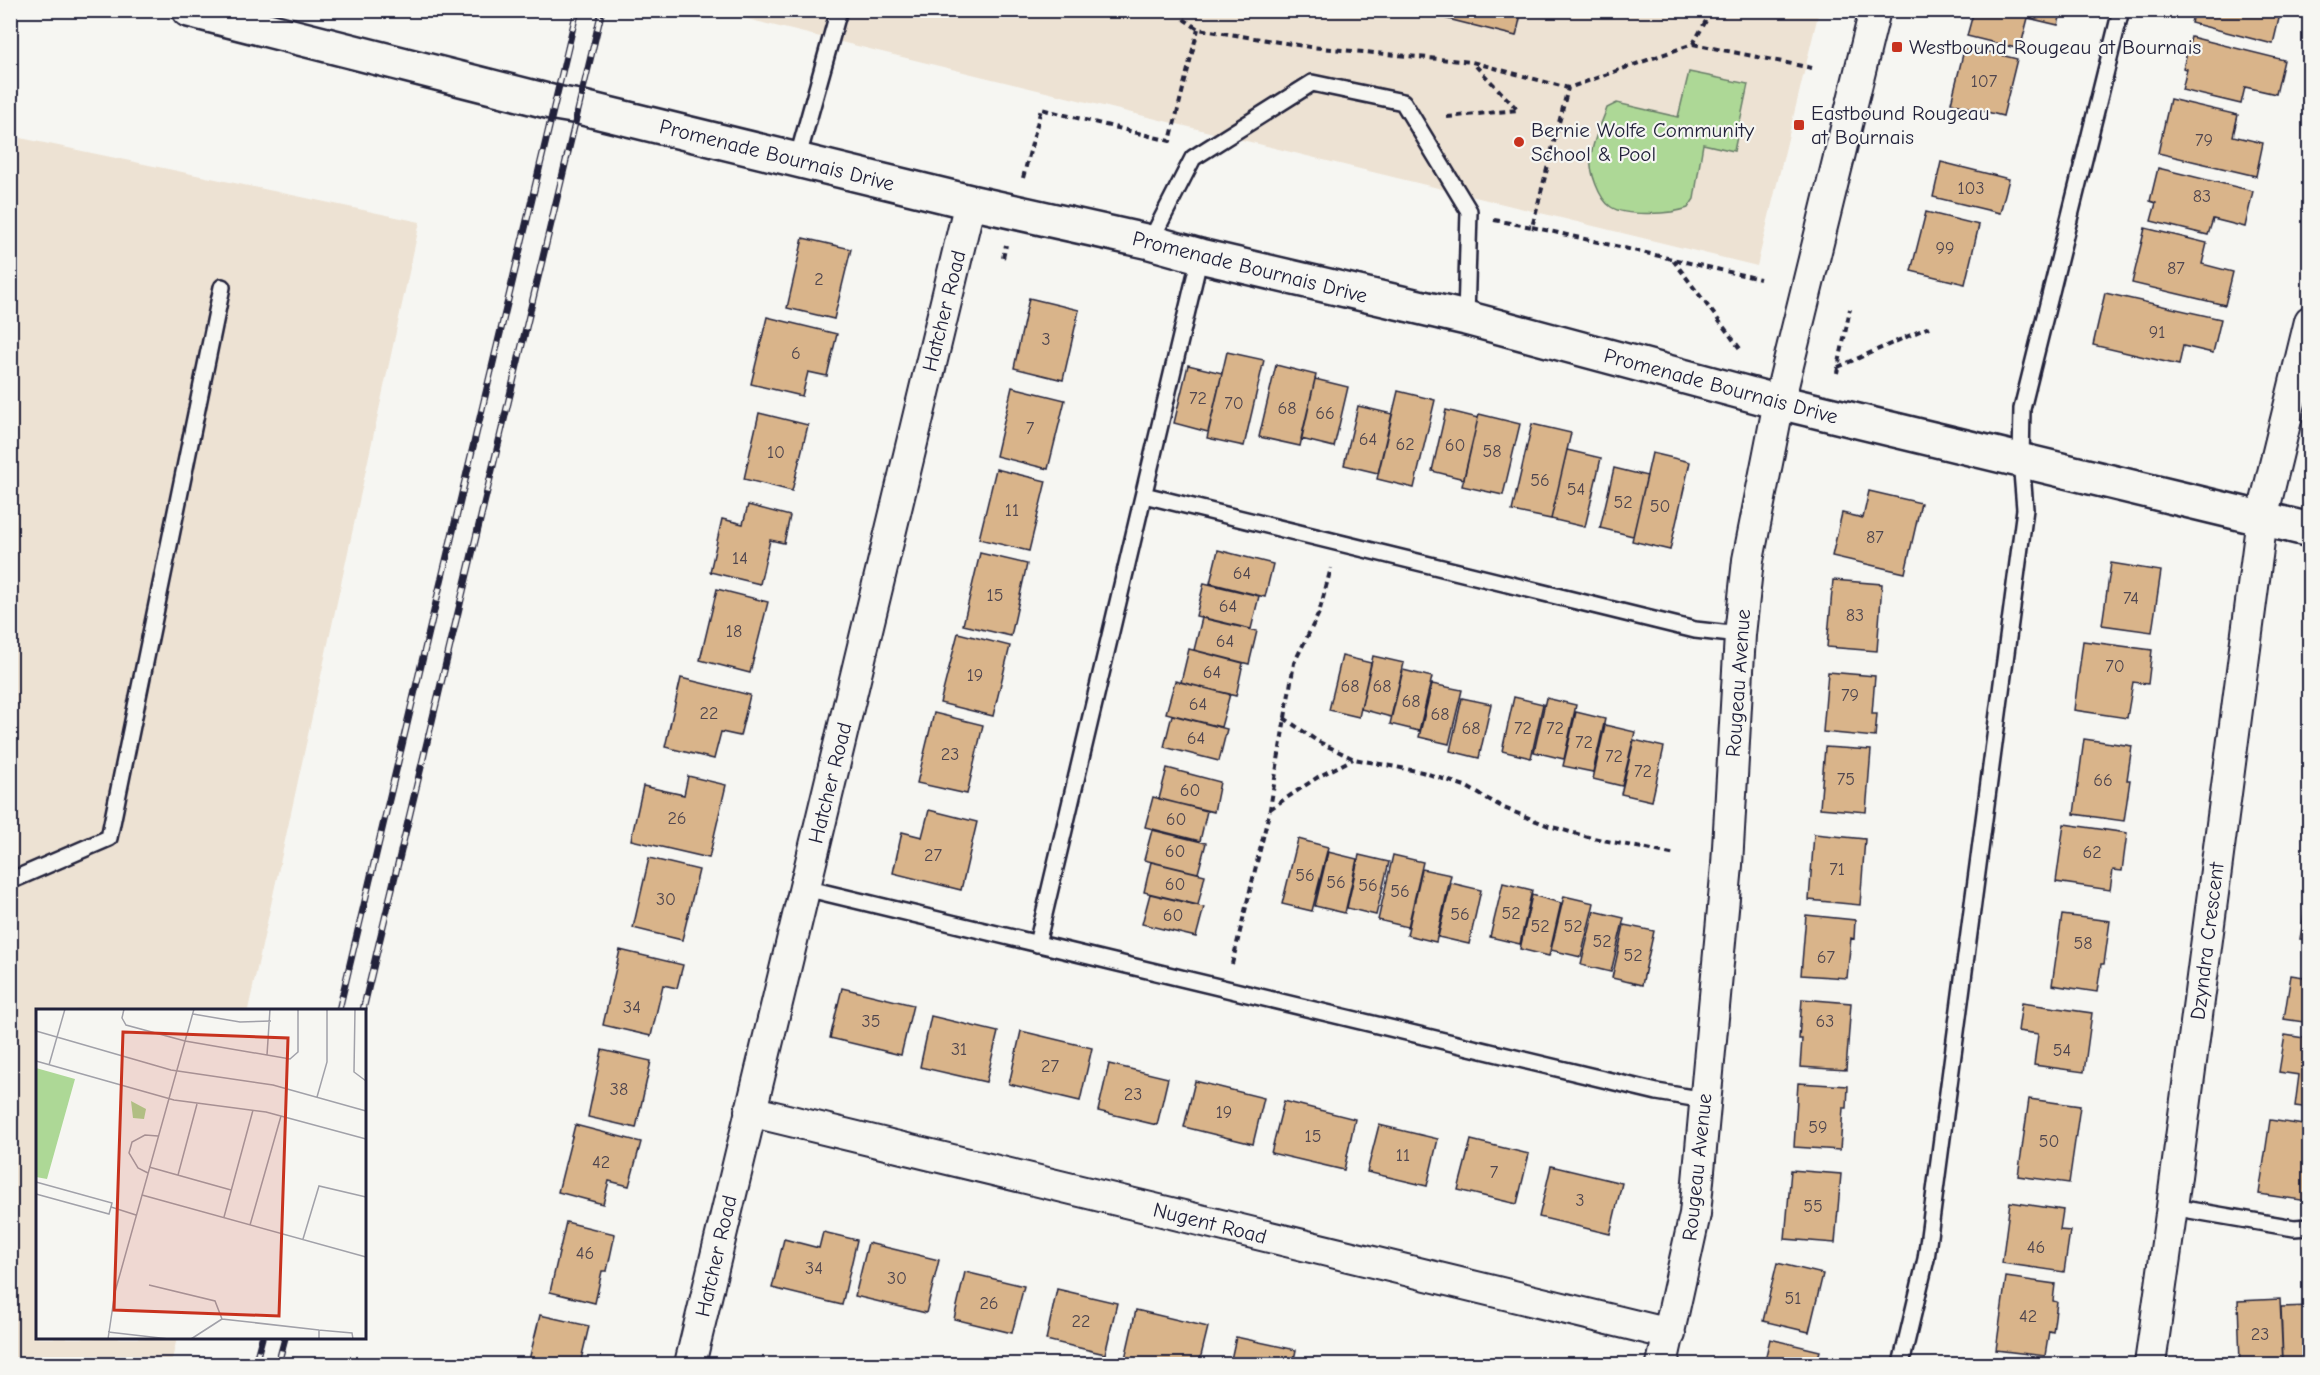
<svg xmlns="http://www.w3.org/2000/svg" width="2320" height="1375" viewBox="0 0 2320 1375" font-family="'Comic Neue',sans-serif">
<rect width="100%" height="100%" fill="#f6f6f2"/>
<filter id="ink" filterUnits="userSpaceOnUse"><feTurbulence type="fractalNoise" baseFrequency=".0167" numOctaves="2"/><feDisplacementMap in="SourceGraphic" scale="12" xChannelSelector="R" yChannelSelector="G"/><feConvolveMatrix kernelMatrix="1 2 1 2 8 2 1 2 1" color-interpolation-filters="sRGB"/></filter>
<g filter="url(#ink)">
<path fill="#ede2d3" d="M738,11H1819L1757,266L743,18Z
M11,136L420,222L248,1010H38V1338H177L171,1364H11Z"/>
<path fill="#add896" stroke="#687d68" stroke-width="1.5" d="M1689,72L1748,84L1734,151L1703,144L1694,199L1688,208C1672,214 1626,217 1611,207C1599,199 1589,171 1591,157C1592,141 1602,123 1607,108L1617,103L1678,117Z"/>
<path fill="#d9b48a" stroke="#22223b" stroke-width="1.5" d="M1412,10H1522L1516,36Z
M1974,10H2062L2058,25L2028,18L2020,49L1967,36Z
M2194,10H2281L2273,44L2191,23Z
M2191,37L2284,60L2276,94L2245,87L2241,104L2182,90L2187,69L2183,68Z
M1965,46L2017,59L2003,116L1951,103Z
M2170,99L2238,115L2233,136L2263,143L2256,176L2158,153Z
M1941,162L2009,179L2000,213L1933,197Z
M2158,168L2253,191L2245,227L2213,219L2208,235L2151,221L2156,203L2150,201Z
M1926,212L1979,225L1965,284L1911,271Z
M2145,228L2207,243L2202,264L2233,272L2225,305L2132,283Z
M803,238L851,249L834,319L787,308Z
M2105,293L2221,319L2213,353L2183,346L2179,365L2093,345Z
M1029,298L1079,310L1063,380L1014,368Z
M767,317L837,334L827,376L808,372L802,396L751,384Z
M1227,352L1264,360L1244,446L1207,438Z
M1188,365L1222,373L1208,432L1174,423Z
M1276,365L1316,375L1300,446L1259,437Z
M1315,379L1348,387L1334,447L1301,439Z
M1012,387L1065,400L1048,469L996,456Z
M1398,391L1435,400L1414,488L1377,479Z
M1358,406L1392,414L1378,473L1344,465Z
M1446,410L1478,418L1464,479L1432,471Z
M759,413L808,425L792,491L744,479Z
M1479,414L1520,424L1503,495L1462,486Z
M1532,424L1571,433L1551,519L1512,511Z
M1567,450L1601,458L1585,527L1551,519Z
M1652,453L1690,462L1670,550L1632,541Z
M1614,468L1647,476L1633,536L1600,528Z
M996,469L1046,481L1029,551L979,539Z
M1869,491L1921,503L1905,573L1832,556L1842,513L1863,518Z
M748,505L790,516L784,543L770,540L760,584L710,572L722,519L743,524Z
M1218,550L1273,564L1265,597L1210,583Z
M980,553L1027,564L1011,636L963,625Z
M2111,563L2161,571L2152,632L2102,625Z
M1833,580L1882,584L1877,651L1827,647Z
M1204,583L1259,596L1251,629L1196,616Z
M717,589L768,602L750,673L700,660Z
M1202,618L1257,631L1249,664L1194,650Z
M958,633L1010,646L993,716L940,703Z
M2083,641L2152,650L2148,684L2133,682L2127,718L2074,710Z
M1189,649L1243,663L1236,696L1181,682Z
M1342,656L1371,663L1359,717L1329,710Z
M1373,656L1404,663L1391,717L1361,709Z
M1403,670L1432,677L1419,731L1390,724Z
M1828,672L1875,676L1872,714H1877L1875,737L1823,732Z
M681,678L750,695L740,736L721,732L714,759L665,747Z
M1175,681L1230,694L1221,727L1166,713Z
M1432,684L1462,690L1449,744L1419,737Z
M1514,697L1543,704L1531,758L1502,751Z
M1462,698L1491,704L1479,758L1450,751Z
M1546,698L1576,705L1564,759L1534,752Z
M1576,712L1605,719L1593,772L1563,766Z
M934,713L983,725L967,794L917,783Z
M1172,715L1227,729L1219,761L1164,747Z
M1605,725L1635,732L1622,786L1593,779Z
M2084,739L2132,746L2127,780H2130L2124,821L2074,814Z
M1634,740L1664,747L1652,801L1621,794Z
M1825,747L1871,750L1866,812L1820,808Z
M1167,768L1220,782L1214,812L1159,799Z
M688,776L726,785L709,858L631,840L643,786L684,795Z
M1153,797L1207,811L1200,841L1145,827Z
M929,810L977,822L961,890L893,873L902,832L922,837Z
M2064,824L2127,833L2122,871L2113,870L2110,890L2056,882Z
M1152,830L1206,843L1198,873L1144,860Z
M1814,834L1865,839L1860,905L1809,900Z
M1298,839L1328,847L1312,911L1282,904Z
M1328,852L1357,859L1345,913L1315,906Z
M1359,855L1389,862L1376,915L1347,908Z
M1393,855L1423,862L1408,927L1378,920Z
M649,858L699,870L682,940L633,928Z
M1151,862L1205,875L1198,905L1144,892Z
M1422,869L1451,875L1436,942L1407,935Z
M2310,876V940L2300,939Z
M1451,883L1481,890L1469,944L1438,937Z
M1503,883L1532,890L1520,944L1490,937Z
M1150,894L1204,907L1196,937L1142,924Z
M1532,895L1561,903L1549,956L1520,949Z
M1564,896L1594,903L1581,957L1551,950Z
M1594,911L1624,918L1611,972L1581,965Z
M1806,915L1855,920L1854,939L1851,938L1847,978L1801,975Z
M2062,915L2110,921L2104,964H2101L2097,992L2052,985Z
M1624,925L1654,931L1642,985L1612,978Z
M620,950L683,965L677,988L663,985L651,1036L603,1025Z
M2291,975L2310,978V1023L2284,1019Z
M842,988L913,1005L901,1055L830,1038Z
M1802,999L1851,1003L1846,1070L1800,1067L1802,1039H1799Z
M2022,1003L2092,1013L2084,1072L2034,1065L2038,1034L2018,1031Z
M931,1016L998,1032L986,1082L920,1067Z
M1021,1031L1092,1048L1080,1101L1009,1084Z
M2285,1035L2310,1039V1108L2295,1106L2299,1075L2279,1072Z
M602,1050L651,1061L636,1128L588,1117Z
M1109,1064L1168,1078L1157,1125L1098,1111Z
M1195,1081L1264,1098L1253,1144L1184,1127Z
M1798,1083L1848,1086L1847,1108H1843L1840,1150L1794,1147Z
M2029,1099L2080,1106L2069,1183L2018,1176Z
M1284,1101L1355,1119L1344,1170L1271,1153Z
M2270,1120L2310,1126L2308,1201L2259,1194Z
M575,1125L641,1142L629,1186L609,1181L603,1204L558,1192Z
M1379,1125L1438,1139L1427,1186L1367,1172Z
M1471,1140L1529,1154L1517,1204L1458,1190Z
M1551,1166L1622,1183L1610,1234L1539,1217Z
M1791,1170L1841,1174L1835,1243L1785,1239Z
M2010,1202L2063,1210L2060,1230L2070,1231L2064,1272L2002,1263Z
M566,1222L615,1234L607,1271H602L595,1303L550,1292Z
M823,1232L857,1240L842,1305L772,1288L784,1239L819,1248Z
M868,1243L939,1260L926,1313L855,1296Z
M1777,1263L1823,1274L1809,1332L1763,1321Z
M965,1272L1024,1286L1012,1333L954,1319Z
M2006,1277L2055,1284L2053,1301L2057,1302L2053,1332L2049,1331L2045,1356L1996,1350Z
M1057,1289L1117,1303L1105,1354L1046,1340Z
M2280,1299L2283,1364H2240L2238,1301Z
M2310,1306V1360L2283,1361L2281,1307Z
M1136,1310L1208,1327L1199,1364L1124,1363Z
M540,1315L589,1326L580,1364H528Z
M1236,1337L1296,1350L1293,1364H1230Z
M1770,1339L1820,1351L1816,1364H1764Z"/>
<g fill="none" stroke-linecap="round" stroke-linejoin="round">
<defs>
<path id="service" d="M797,160L839,10
M1150,242L1193,158L1312,83L1403,102L1469,211L1466,318
M1144,495L1695,630L1740,635
M10,881L109,838L222,287
M805,888L1657,1092L1705,1100
M1037,944L1200,256
M2172,1207L2294,1228L2310,1227
M1901,1364L1926,1259L2025,509L2021,460L2022,409L2121,10"/>
<path id="minor" d="M750,1111L1670,1334
M690,1364L970,202
M1662,1364L1695,1214L1727,865L1740,635L1748,560L1779,402L1875,10
M2150,1364L2172,1207L2262,518L2310,321"/>
<path id="tertiary" d="M189,10L555,103L579,107L970,202L1150,242L1200,256L1466,318L1779,402L2310,530"/>
</defs>
<use href="#service" stroke="#22223b" stroke-width="20"/>
<use href="#minor" stroke="#22223b" stroke-width="34"/>
<use href="#tertiary" stroke="#22223b" stroke-width="38"/>
<path stroke="#22223b" stroke-width="4" stroke-dasharray="6 4.5" stroke-linecap="butt" d="M1178,10L1185,20L1198,29L1310,47L1472,62L1568,88L1693,44L1712,10
M1693,44L1812,68
M1447,117L1518,110L1473,63
M1023,178L1041,109L1170,141L1198,29
M1494,220L1532,227L1568,88
M1532,227L1760,279
M1003,258L1006,245
M1673,260L1741,350
M1838,367L1929,327
M1837,373L1850,309
M1284,718L1317,741L1354,759L1422,772L1465,786L1504,808L1549,826L1588,837L1676,855
M1270,809L1318,777L1353,759
M1232,964L1270,809L1294,663L1319,613L1331,568"/>
<use href="#service" stroke="#f6f6f2" stroke-width="15"/>
<use href="#minor" stroke="#f6f6f2" stroke-width="30"/>
<use href="#tertiary" stroke="#f6f6f2" stroke-width="33"/>
<defs>
<path id="rail" d="M339,1010L577,10
M363,1010L602,10
M255,1364L262,1338
M278,1364L285,1338"/>
</defs>
<use href="#rail" stroke="#22223b" stroke-width="7"/>
<use href="#rail" stroke="#f6f6f2" stroke-width="4.5" stroke-dasharray="14" stroke-linecap="butt"/>
</g>
</g>
<g fill="#c8321e" stroke="#f6f6f2" stroke-width="2">
<rect x="1891" y="41" width="12" height="12" rx="3"/>
<rect x="1793" y="119" width="12" height="12" rx="3"/>
<circle cx="1519" cy="142" r="6"/>
</g>
<g text-anchor="middle" stroke-width="4.5" stroke-linejoin="round" paint-order="stroke">
<g font-size="18" fill="#50464f">
<text x="1984" y="87">107</text>
<text x="2204" y="146">79</text>
<text x="1971" y="194">103</text>
<text x="2202" y="202">83</text>
<text x="1945" y="254">99</text>
<text x="2176" y="274">87</text>
<text x="819" y="285">2</text>
<text x="2157" y="338">91</text>
<text x="1046" y="345">3</text>
<text x="796" y="359">6</text>
<text x="1198" y="404">72</text>
<text x="1234" y="409">70</text>
<text x="1287" y="414">68</text>
<text x="1325" y="419">66</text>
<text x="1030" y="434">7</text>
<text x="1368" y="445">64</text>
<text x="1405" y="450">62</text>
<text x="1455" y="451">60</text>
<text x="1492" y="457">58</text>
<text x="776" y="458">10</text>
<text x="1540" y="486">56</text>
<text x="1576" y="495">54</text>
<text x="1623" y="508">52</text>
<text x="1660" y="512">50</text>
<text x="1012" y="516">11</text>
<text x="1875" y="543">87</text>
<text x="740" y="564">14</text>
<text x="1242" y="579">64</text>
<text x="995" y="601">15</text>
<text x="2131" y="604">74</text>
<text x="1228" y="612">64</text>
<text x="1855" y="621">83</text>
<text x="734" y="637">18</text>
<text x="1225" y="647">64</text>
<text x="2115" y="672">70</text>
<text x="1212" y="678">64</text>
<text x="975" y="681">19</text>
<text x="1350" y="692">68</text>
<text x="1382" y="692">68</text>
<text x="1850" y="701">79</text>
<text x="1411" y="707">68</text>
<text x="1198" y="710">64</text>
<text x="709" y="719">22</text>
<text x="1440" y="720">68</text>
<text x="1471" y="734">68</text>
<text x="1523" y="734">72</text>
<text x="1555" y="734">72</text>
<text x="1196" y="744">64</text>
<text x="1584" y="748">72</text>
<text x="950" y="760">23</text>
<text x="1614" y="762">72</text>
<text x="1643" y="777">72</text>
<text x="1846" y="785">75</text>
<text x="2103" y="786">66</text>
<text x="1190" y="796">60</text>
<text x="677" y="824">26</text>
<text x="1176" y="825">60</text>
<text x="1175" y="857">60</text>
<text x="2092" y="858">62</text>
<text x="933" y="861">27</text>
<text x="1837" y="875">71</text>
<text x="1305" y="881">56</text>
<text x="1336" y="888">56</text>
<text x="1175" y="890">60</text>
<text x="1368" y="891">56</text>
<text x="1400" y="897">56</text>
<text x="666" y="905">30</text>
<text x="1511" y="919">52</text>
<text x="1460" y="920">56</text>
<text x="1173" y="921">60</text>
<text x="1540" y="932">52</text>
<text x="1573" y="932">52</text>
<text x="1602" y="947">52</text>
<text x="2083" y="949">58</text>
<text x="1633" y="961">52</text>
<text x="1826" y="963">67</text>
<text x="632" y="1013">34</text>
<text x="871" y="1027">35</text>
<text x="1825" y="1027">63</text>
<text x="959" y="1055">31</text>
<text x="2062" y="1056">54</text>
<text x="1050" y="1072">27</text>
<text x="619" y="1095">38</text>
<text x="1133" y="1100">23</text>
<text x="1224" y="1118">19</text>
<text x="1818" y="1133">59</text>
<text x="1313" y="1142">15</text>
<text x="2049" y="1147">50</text>
<text x="1403" y="1161">11</text>
<text x="601" y="1168">42</text>
<text x="1494" y="1178">7</text>
<text x="1580" y="1206">3</text>
<text x="1813" y="1212">55</text>
<text x="2036" y="1253">46</text>
<text x="585" y="1259">46</text>
<text x="814" y="1274">34</text>
<text x="897" y="1284">30</text>
<text x="1793" y="1304">51</text>
<text x="989" y="1309">26</text>
<text x="2028" y="1322">42</text>
<text x="1081" y="1327">22</text>
<text x="2260" y="1340">23</text>
</g>
<g font-size="21" fill="#22223b" stroke="#f6f6f2" text-anchor="start">
<text x="1909" y="54">Westbound Rougeau at Bournais</text>
<text x="1811" y="120">Eastbound Rougeau<tspan x="1811" dy="24">at Bournais</tspan></text>
<text x="1531" y="137">Bernie Wolfe Community<tspan x="1531" dy="24">School &amp; Pool</tspan></text>
</g>
<g font-size="21" fill="#22223b" stroke="#f6f6f2">
<text transform="translate(777 155) rotate(14)" y="7">Promenade Bournais Drive</text>
<text transform="translate(1250 267) rotate(14)" y="7">Promenade Bournais Drive</text>
<text transform="translate(944 311) rotate(-76)" y="7">Hatcher Road</text>
<text transform="translate(1721 386) rotate(15)" y="7">Promenade Bournais Drive</text>
<text transform="translate(1738 683) rotate(-86)" y="7">Rougeau Avenue</text>
<text transform="translate(830 783) rotate(-76)" y="7">Hatcher Road</text>
<text transform="translate(2207 941) rotate(-83)" y="7">Dzyndra Crescent</text>
<text transform="translate(1697 1167) rotate(-84)" y="7">Rougeau Avenue</text>
<text transform="translate(1210 1223) rotate(14)" y="7">Nugent Road</text>
<text transform="translate(716 1256) rotate(-77)" y="7">Hatcher Road</text>
</g>
</g>
<g transform="translate(36 1009)">
<rect width="330" height="330" fill="#f6f6f2"/>
<path d="M0,59L39,70L11,170L0,168ZM95,92L110,100L108,110L97,109Z" fill="#add896"/>
<path fill="none" stroke="#a1a1a9" stroke-width="1.5" d="M88,0L86,9L90,16L149,32L254,50L262,43V0M319,0L318,63L330,72M157,5L204,13L235,12M0,22L135,61L237,76L330,102M231,46L234,0M0,52L138,91L230,103L330,130M13,56L29,0M281,88L291,53V0M113,158L195,181M112,164L102,159L93,144L96,133L109,126L122,127M142,166L161,95M0,173L76,194L75,198L100,206M0,185L73,205L75,198M106,186L330,248M188,208L217,101M214,216L245,107M267,230L283,177L330,188M113,276L179,292L186,310L283,321M72,323L133,330M72,330L79,283L158,0M155,330L186,310M283,330V321L316,324L317,330"/>
<path fill="#c8321e" fill-opacity="0.15" stroke="#c8321e" stroke-width="3" d="M87,23L252,29L243,307L78,301Z"/>
<rect width="330" height="330" fill="none" stroke="#22223b" stroke-width="3"/>
</g>
<rect width="2320" height="1375" fill="none" stroke="#f6f6f2" stroke-width="36"/>
<rect x="18" y="18" width="2284" height="1339" fill="none" stroke="#22223b" stroke-width="2" filter="url(#ink)"/>
</svg>
